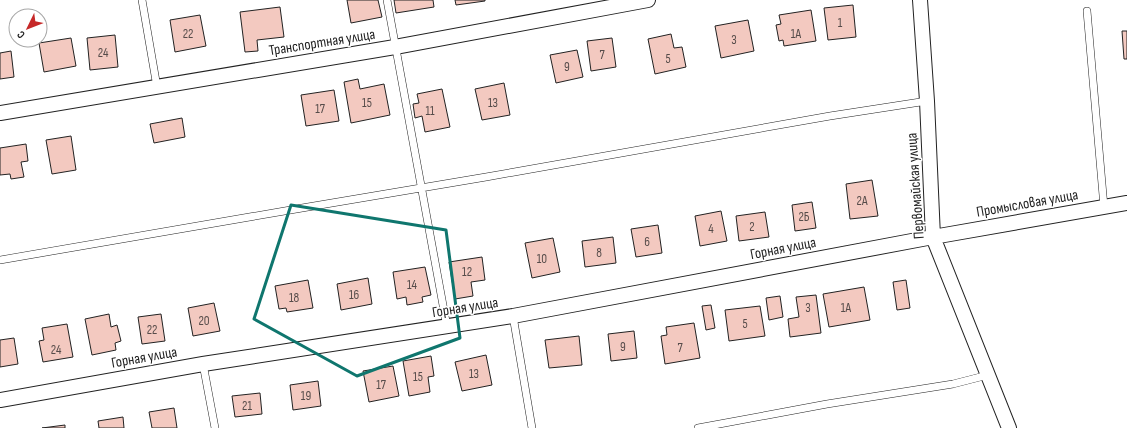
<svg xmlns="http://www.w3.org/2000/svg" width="1127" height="428" viewBox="0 0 1127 428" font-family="'Sofia Sans Condensed',sans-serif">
<rect width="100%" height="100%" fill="#fff"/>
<path fill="#f3c9c0" stroke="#222" d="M347,0H378L382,17L351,23Z
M394,0H433L434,7L396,13Z
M455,0H485V1L456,5Z
M853,5L856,37L828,40L824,8Z
M280,7L284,37L257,40L258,51L245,52L240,12Z
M811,10L816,41L784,46L783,40L779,41L776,25L781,24L779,15Z
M200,15L206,46L175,52L170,20Z
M748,20L754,51L721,58L715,26Z
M1122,31H1127V59H1124Z
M671,34L674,48L682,47L686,67L655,74L648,39Z
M115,35L118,67L90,70L87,38Z
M71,38L76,66L44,72L39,43Z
M612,38L616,67L591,71L587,41Z
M577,50L583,77L556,83L550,55Z
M11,51L14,77L0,79V53Z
M358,79L360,89L384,84L390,115L351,123L344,82Z
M504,83L510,115L482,120L475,89Z
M442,89L450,127L425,132L422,116L415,118L413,104L419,103L417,94Z
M334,90L339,121L306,126L301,95Z
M182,118L185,137L154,143L150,124Z
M71,136L76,170L52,174L46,140Z
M26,144L28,161L21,162L24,177L11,179L10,174L0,175V148Z
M872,180L878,216L850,219L846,184Z
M812,202L816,228L795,231L792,205Z
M721,211L727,241L700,246L695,216Z
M765,212L769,237L739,241L736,216Z
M658,225L662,253L636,257L631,229Z
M613,237L616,263L585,267L582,241Z
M553,238L560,272L532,278L525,243Z
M482,257L485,280L471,282L473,296L455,299L449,262Z
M425,267L431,295L422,297L423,302L407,305L406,297L397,299L393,272Z
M368,278L372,304L341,310L337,284Z
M308,280L313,308L287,312L286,308L279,309L275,286Z
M906,280L910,308L897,310L893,282Z
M864,287L870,320L829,327L823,294Z
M816,295L821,333L790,337L788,319L799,317L796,297Z
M780,296L783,317L769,320L766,298Z
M214,303L220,331L193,336L188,308Z
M711,305L715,328L706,330L702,306Z
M760,306L765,336L729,341L725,310Z
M109,314L111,327L117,325L121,341L115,343L116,350L92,355L85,319Z
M161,314L165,341L142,344L138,317Z
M694,323L700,358L665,364L661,336L667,335L666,327Z
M67,324L73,357L43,362L39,341L44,340L42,328Z
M634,331L637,358L611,361L608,334Z
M579,336L582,365L549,368L545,340Z
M14,338L18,364L0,367V340Z
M486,355L492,385L462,391L455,362Z
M431,356L434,376L428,377L430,392L409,396L403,361Z
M393,366L399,396L369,402L363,371Z
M318,381L321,406L293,410L290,385Z
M260,393L262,414L235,417L232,396Z
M174,408L177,428H152L149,412Z
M123,417L124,428H99L98,421Z
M65,425V428H42Z"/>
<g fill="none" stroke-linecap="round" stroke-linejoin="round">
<defs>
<path id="service" d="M142,0L157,87
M387,0L447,327
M1087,11L1104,207
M0,260L302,208L486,177L830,116L927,101
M513,316L532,428
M203,364L215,428
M698,428L827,404L953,384L988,375"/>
<path id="minor" d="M920,0L927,101L933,237L1009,428
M0,113L395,47L648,0
M0,400L203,364L513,316L933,237L1127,203"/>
</defs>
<use href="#service" stroke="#222" stroke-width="8"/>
<use href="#minor" stroke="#222" stroke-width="16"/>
<use href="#service" stroke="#fff" stroke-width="7"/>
<use href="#minor" stroke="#fff" stroke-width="14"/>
</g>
<path fill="none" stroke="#0f766e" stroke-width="3" stroke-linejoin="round" d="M291,205L446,230L460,338L357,376L254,319Z"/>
<g text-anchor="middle" stroke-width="3" stroke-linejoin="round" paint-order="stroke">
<g font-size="13" fill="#564c4a">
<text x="840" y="27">1</text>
<text x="188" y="38">22</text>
<text x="796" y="38">1А</text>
<text x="734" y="44">3</text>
<text x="103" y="57">24</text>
<text x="602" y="59">7</text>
<text x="668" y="63">5</text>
<text x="567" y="71">9</text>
<text x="367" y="107">15</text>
<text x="493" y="107">13</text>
<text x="320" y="113">17</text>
<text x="430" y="115">11</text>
<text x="862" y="205">2А</text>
<text x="804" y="221">2Б</text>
<text x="752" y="231">2</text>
<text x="711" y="233">4</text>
<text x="647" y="246">6</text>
<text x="599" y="257">8</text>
<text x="542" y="263">10</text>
<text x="467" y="276">12</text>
<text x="412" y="289">14</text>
<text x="354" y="299">16</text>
<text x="294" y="302">18</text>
<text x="808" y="312">3</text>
<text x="846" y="312">1А</text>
<text x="204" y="325">20</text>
<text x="745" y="328">5</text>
<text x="152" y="334">22</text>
<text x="623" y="351">9</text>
<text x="680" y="352">7</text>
<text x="56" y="354">24</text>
<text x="474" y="378">13</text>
<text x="418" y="381">15</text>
<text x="381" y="389">17</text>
<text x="306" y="400">19</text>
<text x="247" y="410">21</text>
</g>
<g font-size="15" fill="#222" stroke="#fff">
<text transform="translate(322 42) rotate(-9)" y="5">Транспортная улица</text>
<text transform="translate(915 186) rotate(-94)" y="5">Первомайская улица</text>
<text transform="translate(1027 203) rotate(-10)" y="5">Промысловая улица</text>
<text transform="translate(783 248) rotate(-11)" y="5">Горная улица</text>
<text transform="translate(465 307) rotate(-9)" y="5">Горная улица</text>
<text transform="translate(144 357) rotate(-10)" y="5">Горная улица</text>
</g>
</g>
<g transform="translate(28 28) rotate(227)"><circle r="19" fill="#ffffff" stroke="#a7a7a7"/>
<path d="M0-3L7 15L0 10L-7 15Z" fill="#c62828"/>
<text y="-6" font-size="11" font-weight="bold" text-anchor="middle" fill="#222222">С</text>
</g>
</svg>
